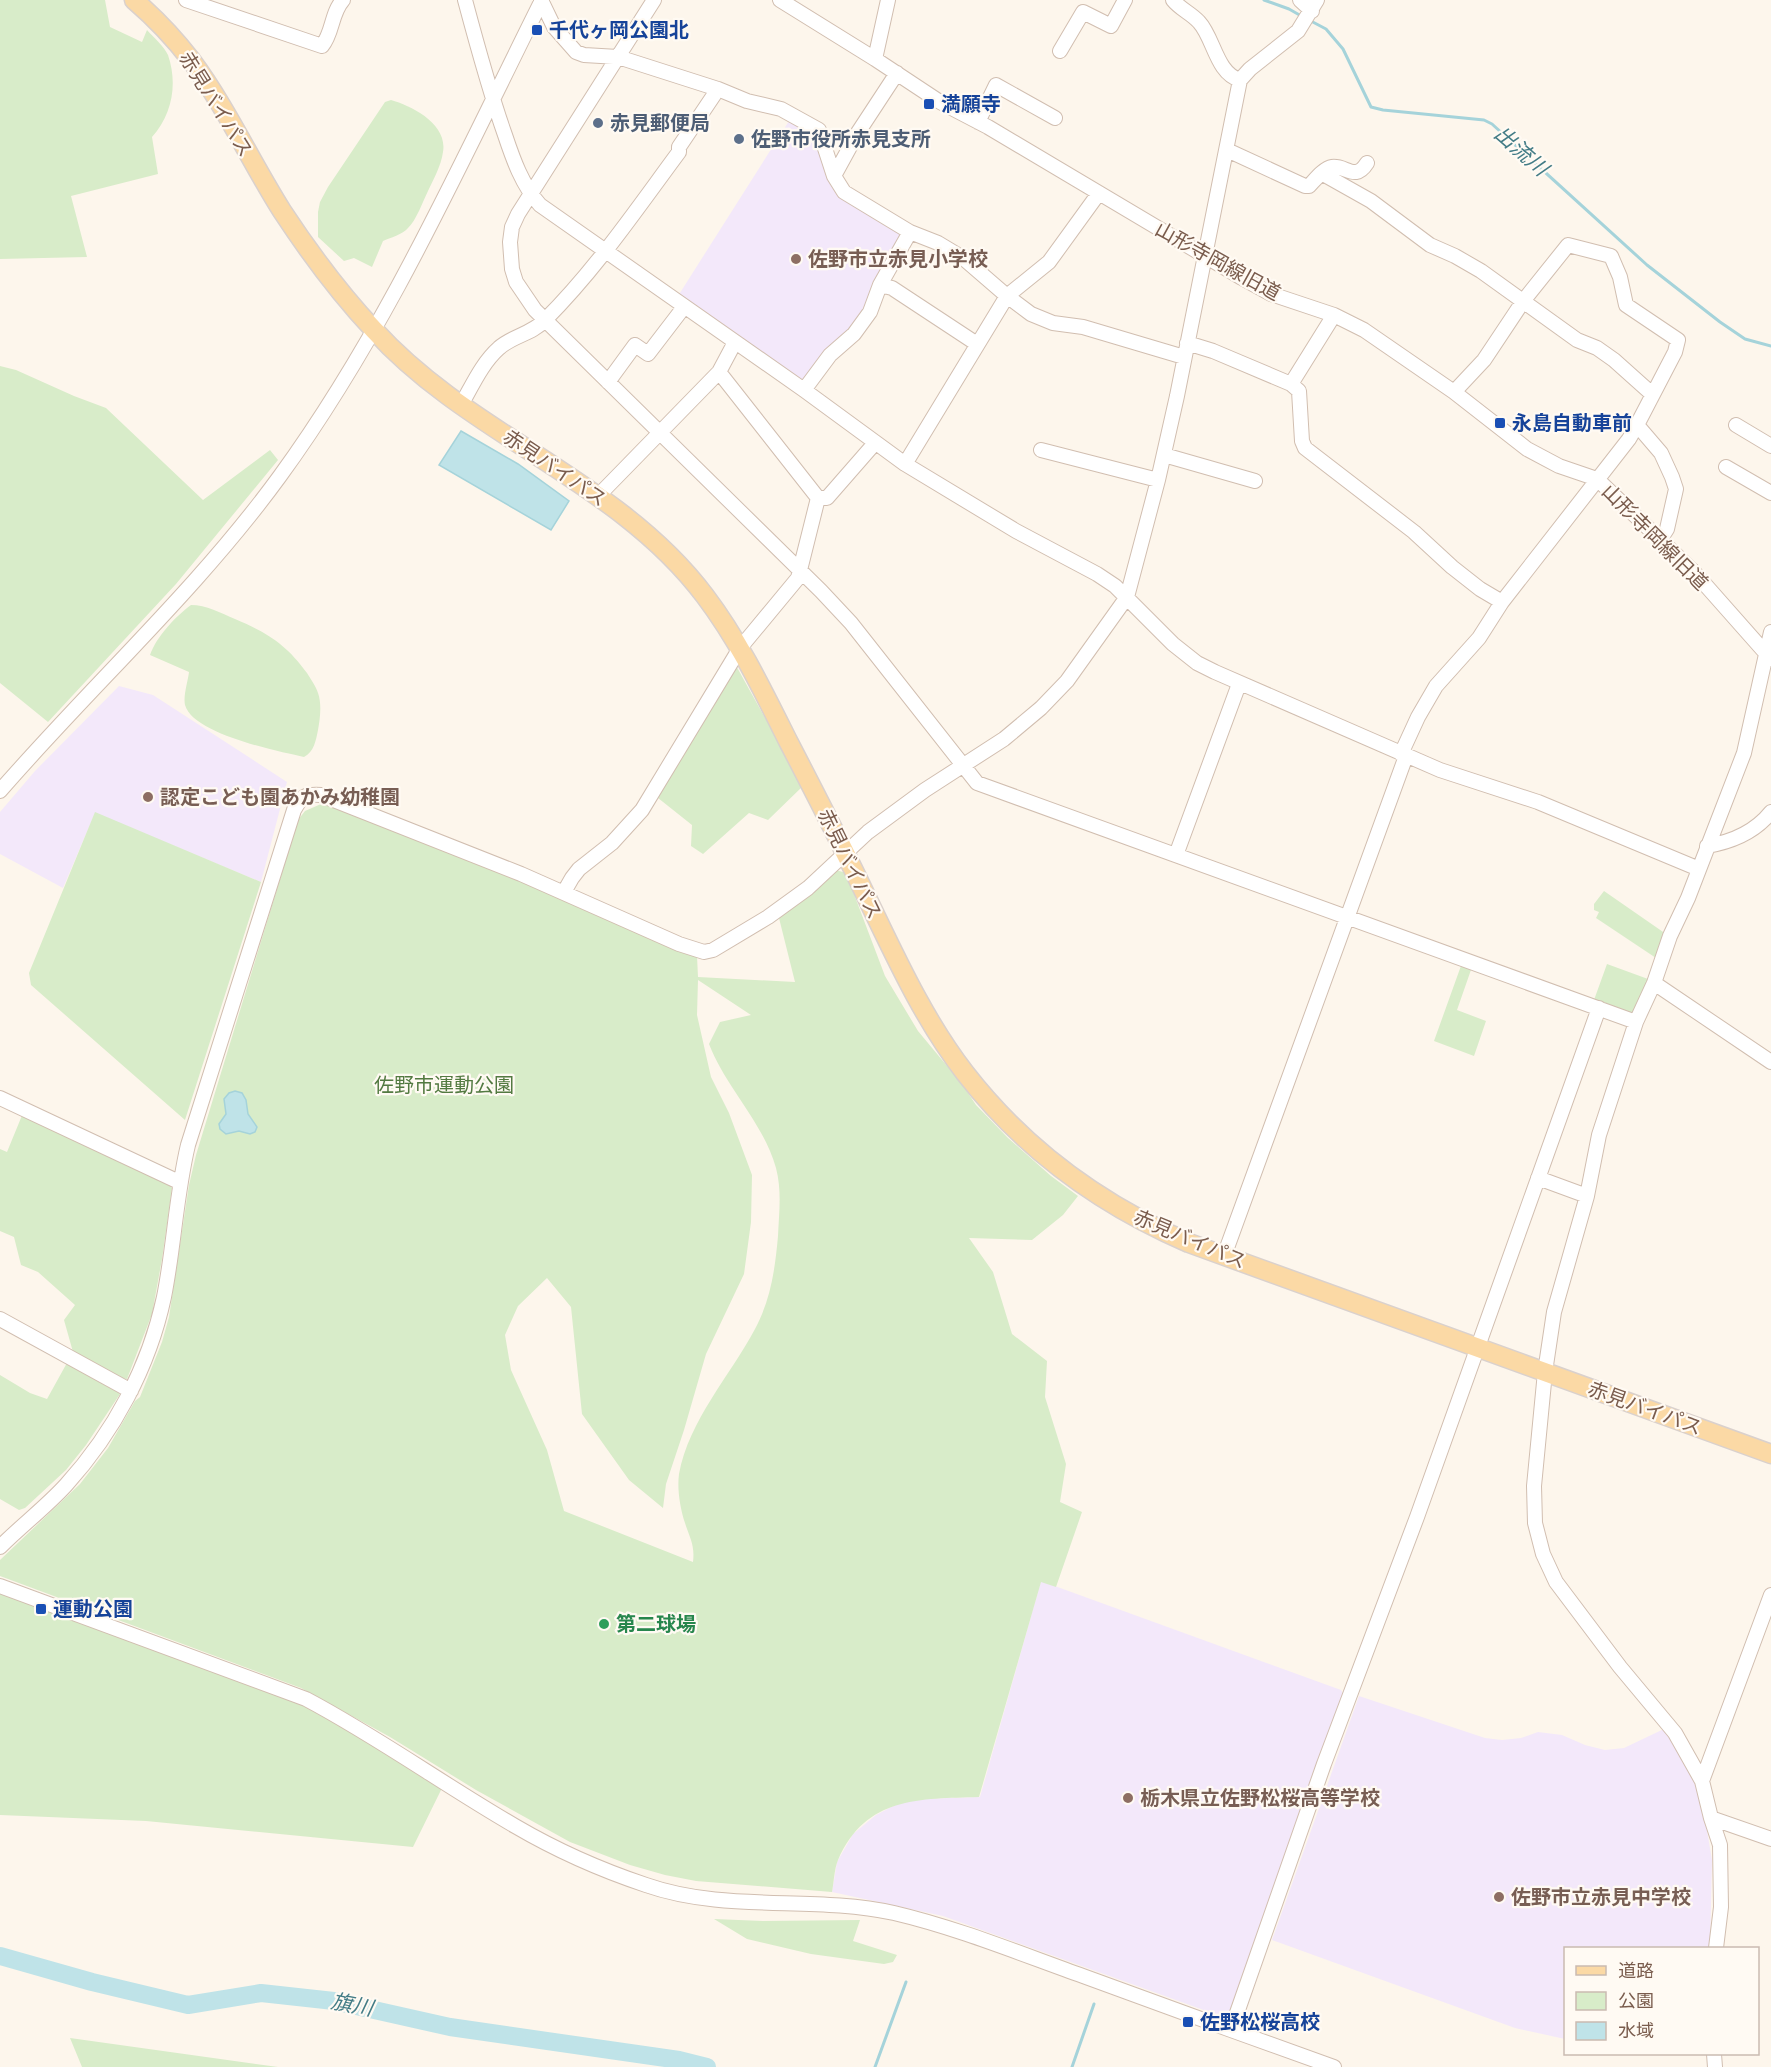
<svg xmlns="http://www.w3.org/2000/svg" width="1771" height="2067" viewBox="0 0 1771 2067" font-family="Ubuntu,'Noto Sans JP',sans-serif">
<rect width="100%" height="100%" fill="#fdf6ec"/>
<path fill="#f3e8fa" d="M789,121L815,133L830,183L840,194L904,233L869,311L804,383L678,296Z
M119,686L153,695L287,782L261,882L95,813L63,888L0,854V812L35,771Z
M1041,1581L1341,1690L1344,1695L1229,2014L1223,2017L943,1916L832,1892L837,1862L853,1834L876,1815L899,1803L918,1799L980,1797Z
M1359,1696L1485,1738L1502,1740L1521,1738L1538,1732L1562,1735L1585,1745L1605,1750L1624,1748L1666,1728L1700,1790L1712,1860L1710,1948H1566L1565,2039L1515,2028L1272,1940Z"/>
<path fill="#d8ecc9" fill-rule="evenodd" d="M0,0H105L110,27L142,42L147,30C153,37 164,46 168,55C178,84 172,115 152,137L158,174L71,196L87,257L0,259Z
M391,100C412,106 448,124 443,152C441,166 434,178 428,191C423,201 416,221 408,228C403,234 390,238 383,241L372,267L354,258L344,261L318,237V212L320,202L328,187L385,102Z
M0,366L16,370L74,396L106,408L203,500L270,450L278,460L176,584L48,722L0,683Z
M191,605C206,605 221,613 235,619C268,633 286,644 307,673C311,680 316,686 318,693C322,704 320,719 318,730C316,740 314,752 304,757C277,751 193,734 185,705C183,696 188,681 189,672L150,655C157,636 175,617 191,605Z
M734,662L803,786L768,820L749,813L703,854L691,846L692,825L653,794Z
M321,804L334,807L515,878L697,956L698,977L795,982L779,918L836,870L846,873L885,976L918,1031L962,1084L976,1105L1008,1138L1051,1176L1078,1196L1063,1215L1032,1240L969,1238L993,1272L1012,1334L1047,1361L1045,1397L1066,1464L1060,1502L1082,1512L1056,1587L1041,1582L979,1797C920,1799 866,1796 838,1860C834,1870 834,1882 832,1892L696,1881L665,1875L630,1865L570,1842L476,1790L390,1737L301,1688L0,1576V1560L80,1484L108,1448L135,1401L140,1397L162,1342L169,1317L189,1185L196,1155L298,820L305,811ZM698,980L751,1015L720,1022L709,1044C726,1088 763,1122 776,1168C782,1191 779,1213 778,1236C775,1269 771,1299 755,1329C730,1376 689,1420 679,1474C677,1489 680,1508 685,1523C690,1539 695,1545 693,1562L564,1511L547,1450L511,1370L505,1335L518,1306L547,1278L571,1307L582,1414L629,1480L663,1508L666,1484L684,1430L706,1354L744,1274L751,1222L752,1175L729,1113L711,1077L697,1015Z
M95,812L261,882L185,1120L31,985L29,973Z
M1604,891L1666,934L1656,958L1596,918L1599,912L1594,910V904Z
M1462,963L1472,967L1457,1010L1486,1021L1474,1056L1434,1041Z
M1607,964L1648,979L1636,1015L1594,1000Z
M23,1113L167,1181L172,1188L162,1259L152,1314L127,1379L118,1378L113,1387L120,1394L86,1445L66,1470L25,1508L19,1510L0,1499V1375L30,1393L47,1399L73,1352L64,1320L75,1305L38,1272L21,1265L14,1237L0,1231V1149L7,1152Z
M0,1593L314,1709L443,1786L413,1847L146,1821L0,1815Z
M714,1919L763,1921L860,1920L853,1941L897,1955L893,1962L884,1964L811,1954L747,1939Z
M70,2038L278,2067H82Z"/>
<path fill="#bfe3e8" stroke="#a5d3da" stroke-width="1.5" d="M461,431L518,464L569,501L551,530L439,465Z
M235,1091L242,1093L246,1100L248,1114L257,1127L255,1132L250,1134L239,1131L226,1134L220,1129L219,1124L226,1114L224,1099L229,1093Z"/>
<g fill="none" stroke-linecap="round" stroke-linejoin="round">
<path stroke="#a5d3da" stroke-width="3" d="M1264,0L1289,9L1303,17
M1309,20L1326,29L1343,49L1371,107L1383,110L1484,120L1492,124L1647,265L1720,322L1745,339L1771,346
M875,2067L906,1982
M1072,2067L1094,2004"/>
<path stroke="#bfe3e8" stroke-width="18" d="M0,1956L92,1982L188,2005L261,1993L334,2001L450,2027L679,2060L707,2067"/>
<defs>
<path id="minor" d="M186,0L322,46C333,33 331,13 343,0
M465,0C477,45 489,90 505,135C513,159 522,185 540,205L804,390L905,464L1016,531L1097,574L1115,586L1173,644L1197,663L1215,672L1440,770L1538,802L1699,869
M541,0L554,27L576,52L584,55L618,57L718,89L747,101L781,109L819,130L834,176L844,192L910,232L938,243L963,258L1007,296L1031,314L1053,323L1083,327L1184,357
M654,0L518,214L512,227L510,242L512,269L516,282L535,310L821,591L851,623L977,783L1636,1022
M780,0L875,59L940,102L988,127L1242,278L1271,294L1334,315L1364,330L1454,392L1527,449L1559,466L1597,479L1694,572L1771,659
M1173,0C1180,9 1191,13 1199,22C1214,38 1216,73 1240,80
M1300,0L1312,11
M1060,51L1083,12L1111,26L1125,0
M875,59L888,0
M978,122L996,85L1055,118
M1227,150L1305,186H1309C1314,181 1324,168 1332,167C1346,165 1355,182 1367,163
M1323,174L1371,201L1430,245L1455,256L1481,271L1577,340L1597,348L1614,360L1652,394
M834,176L857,134L897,73
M880,285L892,288L977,344
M1187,343L1213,351L1291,384L1299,391L1302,441L1305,448L1414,532L1452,567L1480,589L1502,602
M608,382L635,345L648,354L684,307
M1291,384L1334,315
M804,390L830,355L854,334L870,312L880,285L910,232
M1454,392L1484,360L1524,300L1568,245L1611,256L1620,277L1626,305L1678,340L1675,352L1637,425L1661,453L1672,477L1676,489L1667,529L1660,540
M461,405C472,386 482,363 499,348C512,336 532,334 545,320C596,269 636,210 679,152V147L718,89
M1736,425L1771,446
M1041,450L1158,480
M1164,455L1255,481
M905,464L1007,296L1049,262L1099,193
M1726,467L1771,493
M598,496L719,372L735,342
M818,498H827L875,443
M1401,754L1418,717L1436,686L1479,638L1502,602L1629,439L1637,425
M0,791C92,685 197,590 280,476C387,329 461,162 542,0
M1707,846C1731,842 1755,832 1771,812
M1176,855L1239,684
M564,892L572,878L579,869L612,843L642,810L740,648L798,578L818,498L719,372
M1654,983L1771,1062
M0,1098L179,1182
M1538,1178L1587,1196
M1224,1256L1406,756
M0,1319L131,1391
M0,1547C22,1525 46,1507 66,1485C114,1432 149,1367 164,1297C174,1247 176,1195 188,1145L294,810C302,796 304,794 321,795L521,874L679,944L704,952L713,950L768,917L808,888L868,832L925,790L1004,739L1041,708L1067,681L1127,597L1158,480L1177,396L1240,80L1250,69L1298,31L1317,0
M0,1586L306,1699C378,1737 444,1785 515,1826C556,1850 601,1870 646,1885C726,1913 813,1895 894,1913C958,1928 1021,1954 1083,1976C1167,2007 1250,2037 1334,2067
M1702,1781L1771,1595
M1711,1818L1771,1839
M1716,1948L1721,1907L1720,1845L1711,1818L1702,1781L1675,1733L1620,1667L1556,1582L1543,1554L1535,1523L1534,1486L1545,1372L1554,1312L1587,1196L1599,1135L1636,1022L1654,983L1670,936L1688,898L1744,753L1771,632
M1231,2030L1324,1764L1417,1517L1599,1008
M1714,2054L1715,2067"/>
<path id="major" d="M134,0C155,18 174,38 191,60C226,107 251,162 282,211C309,252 340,294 374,330C470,436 618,480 705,596C739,641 763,691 788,741C815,793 842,845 867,898C896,958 924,1020 965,1073C1024,1149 1101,1205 1189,1243L1771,1454"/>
</defs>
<use href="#minor" stroke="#d1beb0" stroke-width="16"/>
<use href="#major" stroke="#dad1cd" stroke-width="21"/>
<use href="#minor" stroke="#fff" stroke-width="14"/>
<use href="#major" stroke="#fbd9a5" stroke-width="18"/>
</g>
<g fill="#1a4fb4" stroke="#fffaf3" stroke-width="2">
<rect x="531" y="24" width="12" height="12" rx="3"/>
<rect x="923" y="98" width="12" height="12" rx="3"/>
<rect x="1494" y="417" width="12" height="12" rx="3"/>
<rect x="35" y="1603" width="12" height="12" rx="3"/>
<rect x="1182" y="2016" width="12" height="12" rx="3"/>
</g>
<g fill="#5c6f8a" stroke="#fffaf3" stroke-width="2">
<circle cx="598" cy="123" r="6"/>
<circle cx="739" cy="139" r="6"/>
</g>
<g fill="#8d6e63" stroke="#fffaf3" stroke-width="2">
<circle cx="796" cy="259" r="6"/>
<circle cx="148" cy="797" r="6"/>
<circle cx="1128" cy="1798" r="6"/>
<circle cx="1499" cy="1897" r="6"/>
</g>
<circle fill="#2e9e5b" stroke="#fffaf3" stroke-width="2" cx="604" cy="1624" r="6"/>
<g text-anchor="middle" stroke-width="4.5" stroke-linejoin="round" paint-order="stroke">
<g font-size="20" font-weight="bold" fill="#164399" stroke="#fffaf3" text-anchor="start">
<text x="549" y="37">千代ヶ岡公園北</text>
<text x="941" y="111">満願寺</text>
<text x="1512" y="430">永島自動車前</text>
<text x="53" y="1616">運動公園</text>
<text x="1200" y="2029">佐野松桜高校</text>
</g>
<g font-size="20" fill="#7a5c4d" stroke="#fffaf3">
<text transform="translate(216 104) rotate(58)" y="7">赤見バイパス</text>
<text transform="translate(1218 261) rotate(29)" y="7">山形寺岡線旧道</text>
<text transform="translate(555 468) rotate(34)" y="7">赤見バイパス</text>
<text transform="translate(1655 537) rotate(45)" y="7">山形寺岡線旧道</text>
<text transform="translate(850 864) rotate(64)" y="7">赤見バイパス</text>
<text transform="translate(1190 1239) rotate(23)" y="7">赤見バイパス</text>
<text transform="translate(1645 1408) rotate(20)" y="7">赤見バイパス</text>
</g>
<g font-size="20" font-weight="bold" fill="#4e5e75" stroke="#fffaf3" text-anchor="start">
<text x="610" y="130">赤見郵便局</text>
<text x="751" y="146">佐野市役所赤見支所</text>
</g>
<g font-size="20" font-weight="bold" fill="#785e54" stroke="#fffaf3" text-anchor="start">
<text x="808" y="266">佐野市立赤見小学校</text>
<text x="160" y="804">認定こども園あかみ幼稚園</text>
<text x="1140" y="1805">栃木県立佐野松桜高等学校</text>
<text x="1511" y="1904">佐野市立赤見中学校</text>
</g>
<g font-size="20" fill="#537a41" stroke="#fffaf3">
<text x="444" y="1092">佐野市運動公園</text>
</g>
<g font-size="20" font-weight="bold" fill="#27864d" stroke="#fffaf3" text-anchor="start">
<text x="616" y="1631">第二球場</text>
</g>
<g font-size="21" font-style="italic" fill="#437c86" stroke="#fffaf3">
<text transform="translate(1521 151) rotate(41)" y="7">出流川</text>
<text transform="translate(352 2005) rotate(11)" y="7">旗川</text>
</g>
</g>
<rect x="1564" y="1947" width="195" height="108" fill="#fffaf3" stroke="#cabbb1" stroke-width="1.5"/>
<rect x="1576" y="1966" width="30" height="9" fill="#fbd9a5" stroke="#cabbb1" stroke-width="1.5"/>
<text x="1618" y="1977" font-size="18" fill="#7a5c4d">道路</text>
<rect x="1576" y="1992" width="30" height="18" fill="#d8ecc9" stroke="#cabbb1" stroke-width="1.5"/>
<text x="1618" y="2007" font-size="18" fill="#7a5c4d">公園</text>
<rect x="1576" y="2022" width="30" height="18" fill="#bfe3e8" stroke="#cabbb1" stroke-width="1.5"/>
<text x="1618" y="2037" font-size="18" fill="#7a5c4d">水域</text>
</svg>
